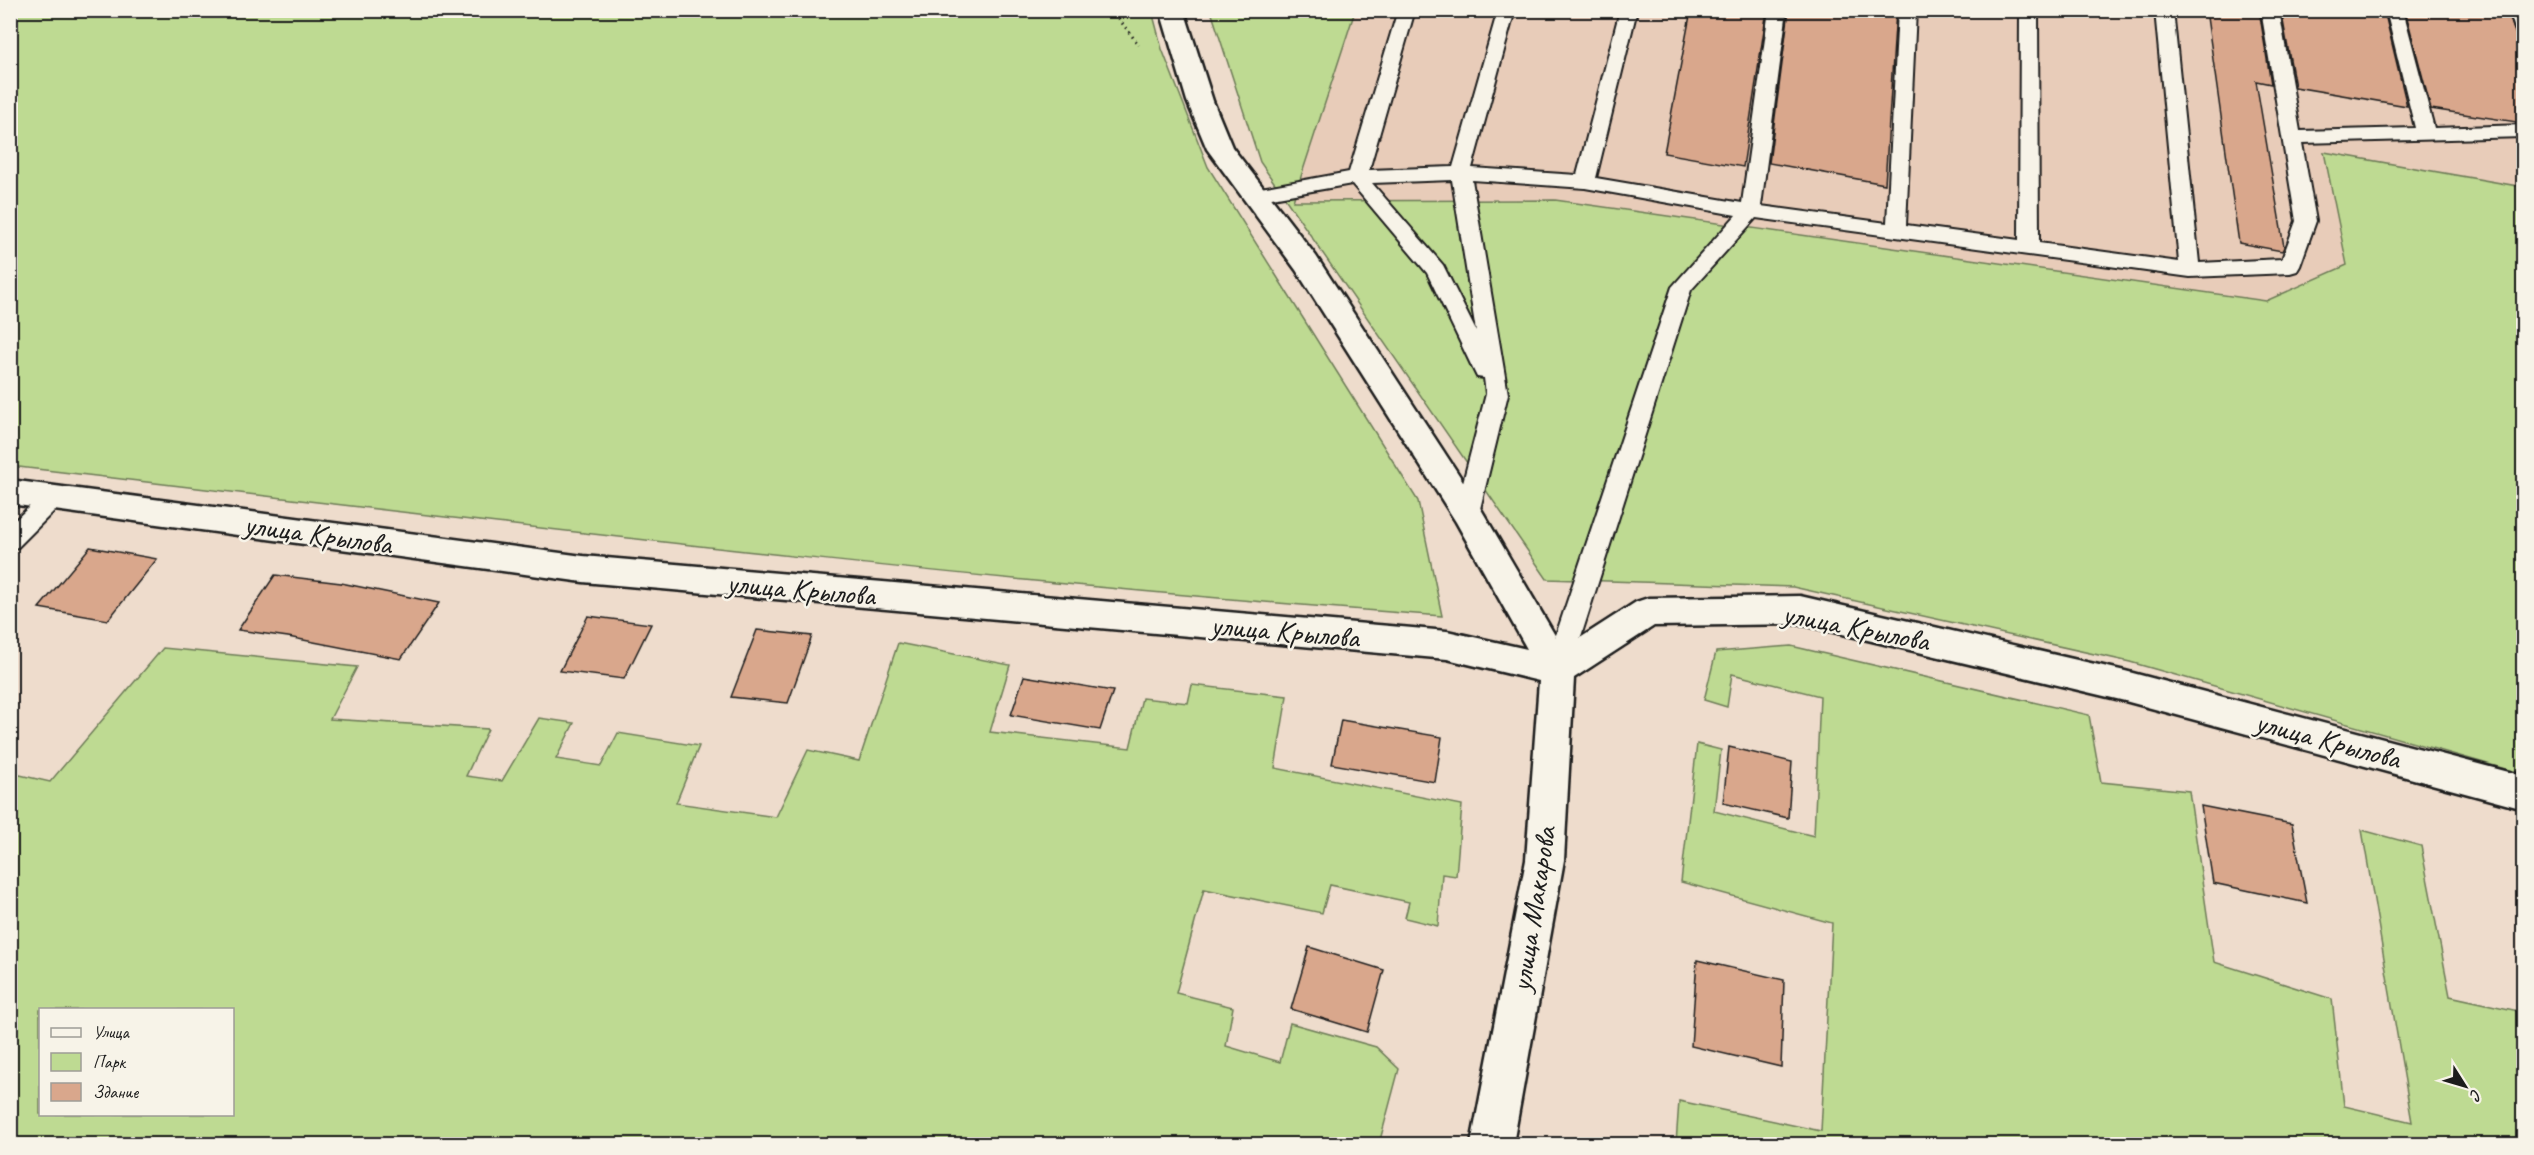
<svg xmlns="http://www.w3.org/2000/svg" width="2534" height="1155" viewBox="0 0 2534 1155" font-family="Caveat,sans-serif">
<rect width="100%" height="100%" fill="#eedccc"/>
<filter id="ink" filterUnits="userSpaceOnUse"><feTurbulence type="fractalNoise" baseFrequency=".0167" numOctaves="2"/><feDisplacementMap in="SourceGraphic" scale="12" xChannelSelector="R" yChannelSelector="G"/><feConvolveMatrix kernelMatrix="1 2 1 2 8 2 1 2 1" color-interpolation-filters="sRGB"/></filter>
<g filter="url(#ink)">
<path fill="#e8ccb9" d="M1355,11H2523V187L2324,152L2347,265L2266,301L1555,200L1293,201Z"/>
<path fill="#beda92" stroke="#6d7b57" stroke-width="1.5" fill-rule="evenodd" d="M11,10L1152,11L1162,49L1208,167L1418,501L1442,616C963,581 487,522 11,466Z
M1211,11H1355L1293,201L1555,200L2266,301L2347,265L2324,152L2523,187V774L2130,662L1793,587L1547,579L1260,162Z
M898,643L1010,665L990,732L1130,748L1142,698L1188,703L1192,685L1287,696L1275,768L1462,805L1456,876L1442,874L1438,926L1405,918L1409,902L1330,885L1322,913L1204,889L1176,993L1233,1007L1226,1046L1280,1062L1290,1023L1376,1047L1399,1069L1379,1144H11V773L50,782L163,648L357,667L330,719L488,729L466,776L502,781L539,718L574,723L556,759L601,766L618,733L699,746L676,803L776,817L808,750L859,761ZM40,1010H232V1114H40Z
M1791,646L2089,715L2101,782L2189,791L2214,962L2332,999L2344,1106L2412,1122L2362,830L2421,846L2450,996L2523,1012V1144H1676L1679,1101L1821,1131L1832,923L1681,882L1697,744L1721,750L1714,811L1814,836L1820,696L1732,674L1727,707L1704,700L1716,652Z"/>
<path fill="#d9a78c" stroke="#1c1c1c" stroke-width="1.5" d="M1691,10H1767L1743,167L1664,153Z
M1789,10H1896L1885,184L1769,163Z
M2206,10H2259L2271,84L2256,81L2284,247L2282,251L2239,243Z
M2281,10H2384L2407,106L2295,87Z
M2405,10H2507L2523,55V123L2431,109Z
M90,547L157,559L108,620L39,608Z
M275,575L341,583L439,603L401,659L288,637L238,630Z
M588,616L651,624L624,679L560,671Z
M757,630L812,636L788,703L731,697Z
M1024,676L1113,691L1100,730L1011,715Z
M1341,720L1442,737L1435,782L1332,764Z
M1729,747L1792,762L1788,818L1723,803Z
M2201,806L2292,824L2307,903L2213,883Z
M1309,947L1384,970L1367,1032L1291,1009Z
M1697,960L1784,980L1781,1067L1691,1046Z"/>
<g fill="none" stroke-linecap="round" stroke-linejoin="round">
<defs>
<path id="service" d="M1398,10H1415L1369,170L1453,167L1498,10H1515L1472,168L1577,175L1620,10H1637L1596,178L1742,203L1769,10H1787L1761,206L1887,223L1898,10H1916L1906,225L2019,240L2020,10H2038L2039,243L2179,262L2155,10H2173L2199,263L2282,259L2296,221L2261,10H2279L2300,131L2415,128L2386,10H2403L2434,128L2524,125V137L2302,143L2316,221L2300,266L2297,271L2290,273L2190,277L1756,218L1691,290L1570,671L1566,679L1557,682L1548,679L1544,671L1672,287L1736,215L1585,188L1472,180L1508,394L1479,513L1475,520L1467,522L1459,520L1455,513L1486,394L1484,378L1477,377L1474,371L1427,273L1352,184L1255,201L1248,200L1245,195L1248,190L1255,189L1349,172ZM1452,180L1476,331L1443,265L1372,183Z
M2509,10H2524V34L2515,29Z
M53,489L61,492L65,498L61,504L18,547L10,549V525L45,492Z"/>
<path id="minor" d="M1160,10H1184L1213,101L1232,147L1316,256L1478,504L1563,649L1636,602L1648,598L1800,596L2125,671L2524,776V809L2125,701L1800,624L1654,626L1574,678L1564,860L1513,1144H1471L1526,860L1539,681L1447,659L583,582L10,504V480L583,556L1447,631L1527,649L1456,522L1296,270L1207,149L1187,101Z"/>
</defs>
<use href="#service" stroke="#1c1c1c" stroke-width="4"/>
<use href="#minor" stroke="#1c1c1c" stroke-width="5"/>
<path stroke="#1c1c1c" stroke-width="3" stroke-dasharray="1.5 4" stroke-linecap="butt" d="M1112,10L1139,45"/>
<use href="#service" fill="#f7f3e8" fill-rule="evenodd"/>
<use href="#minor" fill="#f7f3e8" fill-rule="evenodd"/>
</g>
</g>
<g text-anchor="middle" stroke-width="5" stroke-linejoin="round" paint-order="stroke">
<g font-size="30" fill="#1c1c1c" stroke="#f7f3e8">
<text transform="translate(318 534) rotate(8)" y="10">улица Крылова</text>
<text transform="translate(801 589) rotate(5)" y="10">улица Крылова</text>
<text transform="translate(1856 627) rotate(11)" y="10">улица Крылова</text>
<text transform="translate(1285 631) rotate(5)" y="10">улица Крылова</text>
<text transform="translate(2328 740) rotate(15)" y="10">улица Крылова</text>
<text transform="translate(1533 909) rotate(-81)" y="10">улица Макарова</text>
</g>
</g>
<rect width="2534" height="1155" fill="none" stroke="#f7f3e8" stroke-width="36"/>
<rect x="18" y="18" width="2498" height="1119" fill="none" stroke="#1c1c1c" stroke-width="2" filter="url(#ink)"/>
<rect x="39" y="1008" width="195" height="108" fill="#f7f3e8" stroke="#9f9d96" stroke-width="1.5"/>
<rect x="51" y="1028" width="30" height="9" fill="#f7f3e8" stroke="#9f9d96" stroke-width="1.5"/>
<text x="93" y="1038" font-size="18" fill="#1c1c1c">Улица</text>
<rect x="51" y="1053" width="30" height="18" fill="#beda92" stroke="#9f9d96" stroke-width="1.5"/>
<text x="93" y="1068" font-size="18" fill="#1c1c1c">Парк</text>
<rect x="51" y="1083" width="30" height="18" fill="#d9a78c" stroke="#9f9d96" stroke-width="1.5"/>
<text x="93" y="1098" font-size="18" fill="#1c1c1c">Здание</text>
<g transform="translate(2465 1086) rotate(127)" stroke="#f7f3e8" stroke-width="4.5" paint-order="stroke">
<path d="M0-4.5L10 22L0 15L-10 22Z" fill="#1c1c1c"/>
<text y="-9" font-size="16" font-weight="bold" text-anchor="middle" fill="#1c1c1c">С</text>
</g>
</svg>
